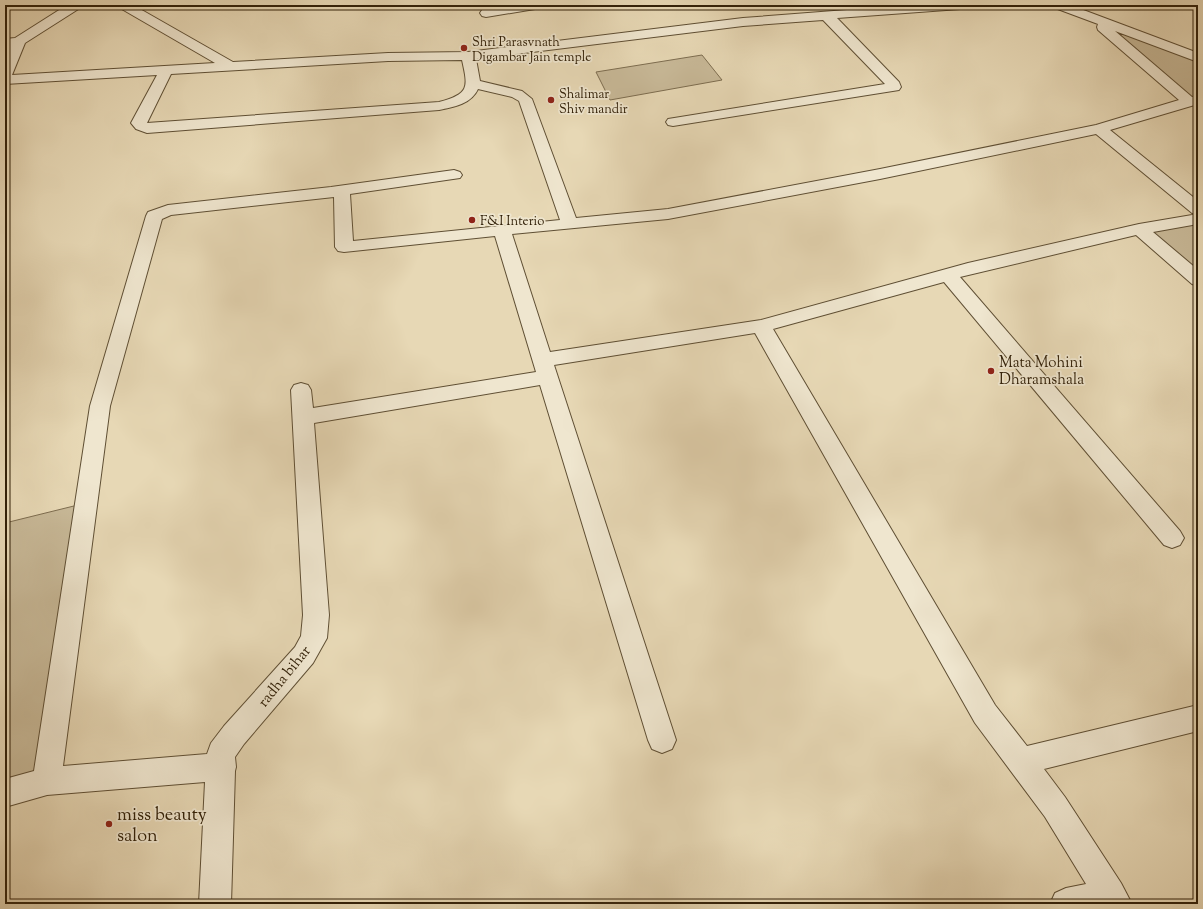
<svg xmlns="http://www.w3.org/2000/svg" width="1203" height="909" viewBox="0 0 1203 909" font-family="'Sorts Mill Goudy',serif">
<rect width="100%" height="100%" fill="#e7d8b5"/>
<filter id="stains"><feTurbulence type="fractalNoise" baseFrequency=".005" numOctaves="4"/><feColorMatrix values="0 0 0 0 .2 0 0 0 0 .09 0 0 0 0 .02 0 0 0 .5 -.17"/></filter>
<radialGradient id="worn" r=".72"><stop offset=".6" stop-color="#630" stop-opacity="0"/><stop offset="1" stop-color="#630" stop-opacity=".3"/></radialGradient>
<path fill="#c8b998" stroke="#7d6d50" d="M1093,18L1198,58V100L1189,102Z
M702,55L722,80L610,100L596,72Z
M1198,219V278L1139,229Z
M86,503L47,781L5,794V523Z"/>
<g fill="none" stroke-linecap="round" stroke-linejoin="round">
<defs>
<path id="street" d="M67,5H82L80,8L25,43L12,75L215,63L120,8L118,5H133L233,62L388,53L468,52L743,18L912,5H966L964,8L960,9L837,18L899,82L901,87L899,90L673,126L668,125L666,122L668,119L885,84L823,20L743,26L476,59L480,81L522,91L532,99L576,218L668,209L880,169L1096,125L1179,100L1098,30L1097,27L1098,24L1055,8L1053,5H1070L1198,53V62L1115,31L1192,97L1198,96V104L1110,130L1198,201V224L1153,232L1198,270V286L1192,284L1136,235L960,277L1180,531L1184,538L1180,545L1172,548L1164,545L944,282L773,329L995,705L1027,746L1198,705V731L1044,769L1065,797L1121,883L1132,904H1050L1055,893L1066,888L1086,884L1045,817L975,723L755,333L554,365L676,740L672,749L662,753L652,749L648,740L540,385L314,423L329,615L327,638L313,663L244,744L235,757L236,767L235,771L231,904H199L205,782L47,795L5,807V779L34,771L90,406L146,216L148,212L168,205L331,187L454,170L460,172L462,175L460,178L350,194L353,241L560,220L519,101L512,97L478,89C471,104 454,107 439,110L147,133L136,129L131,123L157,75L5,84V59L10,46L5,47V39L15,38ZM462,60C468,87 470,94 439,102L147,123L171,74L388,61ZM1096,134L1192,213L1198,214L1139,224L968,263L761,320L550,352L512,234L668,219L880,179ZM334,197L335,247L338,251L344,252L495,236L536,372L313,408L311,390L308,385L301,383L294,385L291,390L303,615L301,636L295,647L224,726L211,743L207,754L63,766L110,406L162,219L171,215Z
M512,5H541L539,8L535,9L486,17L482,16L480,13L482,10Z"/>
</defs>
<use href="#street" stroke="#5f4f34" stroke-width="2"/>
<use href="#street" fill="#efe6cf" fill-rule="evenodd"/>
</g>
<g fill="#8f2418" stroke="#efe6cf" stroke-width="1.5">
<circle cx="464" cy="48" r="4"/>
<circle cx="551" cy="100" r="4"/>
<circle cx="472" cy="220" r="4"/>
<circle cx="991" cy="371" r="4"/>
<circle cx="109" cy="824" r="4"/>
</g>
<g text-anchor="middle" stroke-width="3.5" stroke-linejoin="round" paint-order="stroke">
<g font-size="13" fill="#322109" stroke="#efe6cf" text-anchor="start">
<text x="472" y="46">Shri Parasvnath<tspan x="472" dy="15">Digambar Jain temple</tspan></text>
<text x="559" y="98">Shalimar<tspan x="559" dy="15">Shiv mandir</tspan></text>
<text x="480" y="225">F&amp;I Interio</text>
</g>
<g font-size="15" fill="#322109" stroke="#efe6cf" text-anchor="start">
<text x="999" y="367">Mata Mohini<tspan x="999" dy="17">Dharamshala</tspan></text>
</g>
<g font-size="15" fill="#322109" stroke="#efe6cf">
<text transform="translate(284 676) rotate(-51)" y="5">radha bihar</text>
</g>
<g font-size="18" fill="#322109" stroke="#efe6cf" text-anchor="start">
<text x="117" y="820">miss beauty<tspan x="117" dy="21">salon</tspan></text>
</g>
</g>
<rect width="1203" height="909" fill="none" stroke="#e7d8b5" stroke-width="20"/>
<rect x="6" y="6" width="1191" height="897" fill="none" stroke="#322109" stroke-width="2"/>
<rect x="10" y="10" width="1183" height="889" fill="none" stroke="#322109"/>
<rect width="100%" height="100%" filter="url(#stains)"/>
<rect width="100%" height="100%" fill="url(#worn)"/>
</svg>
